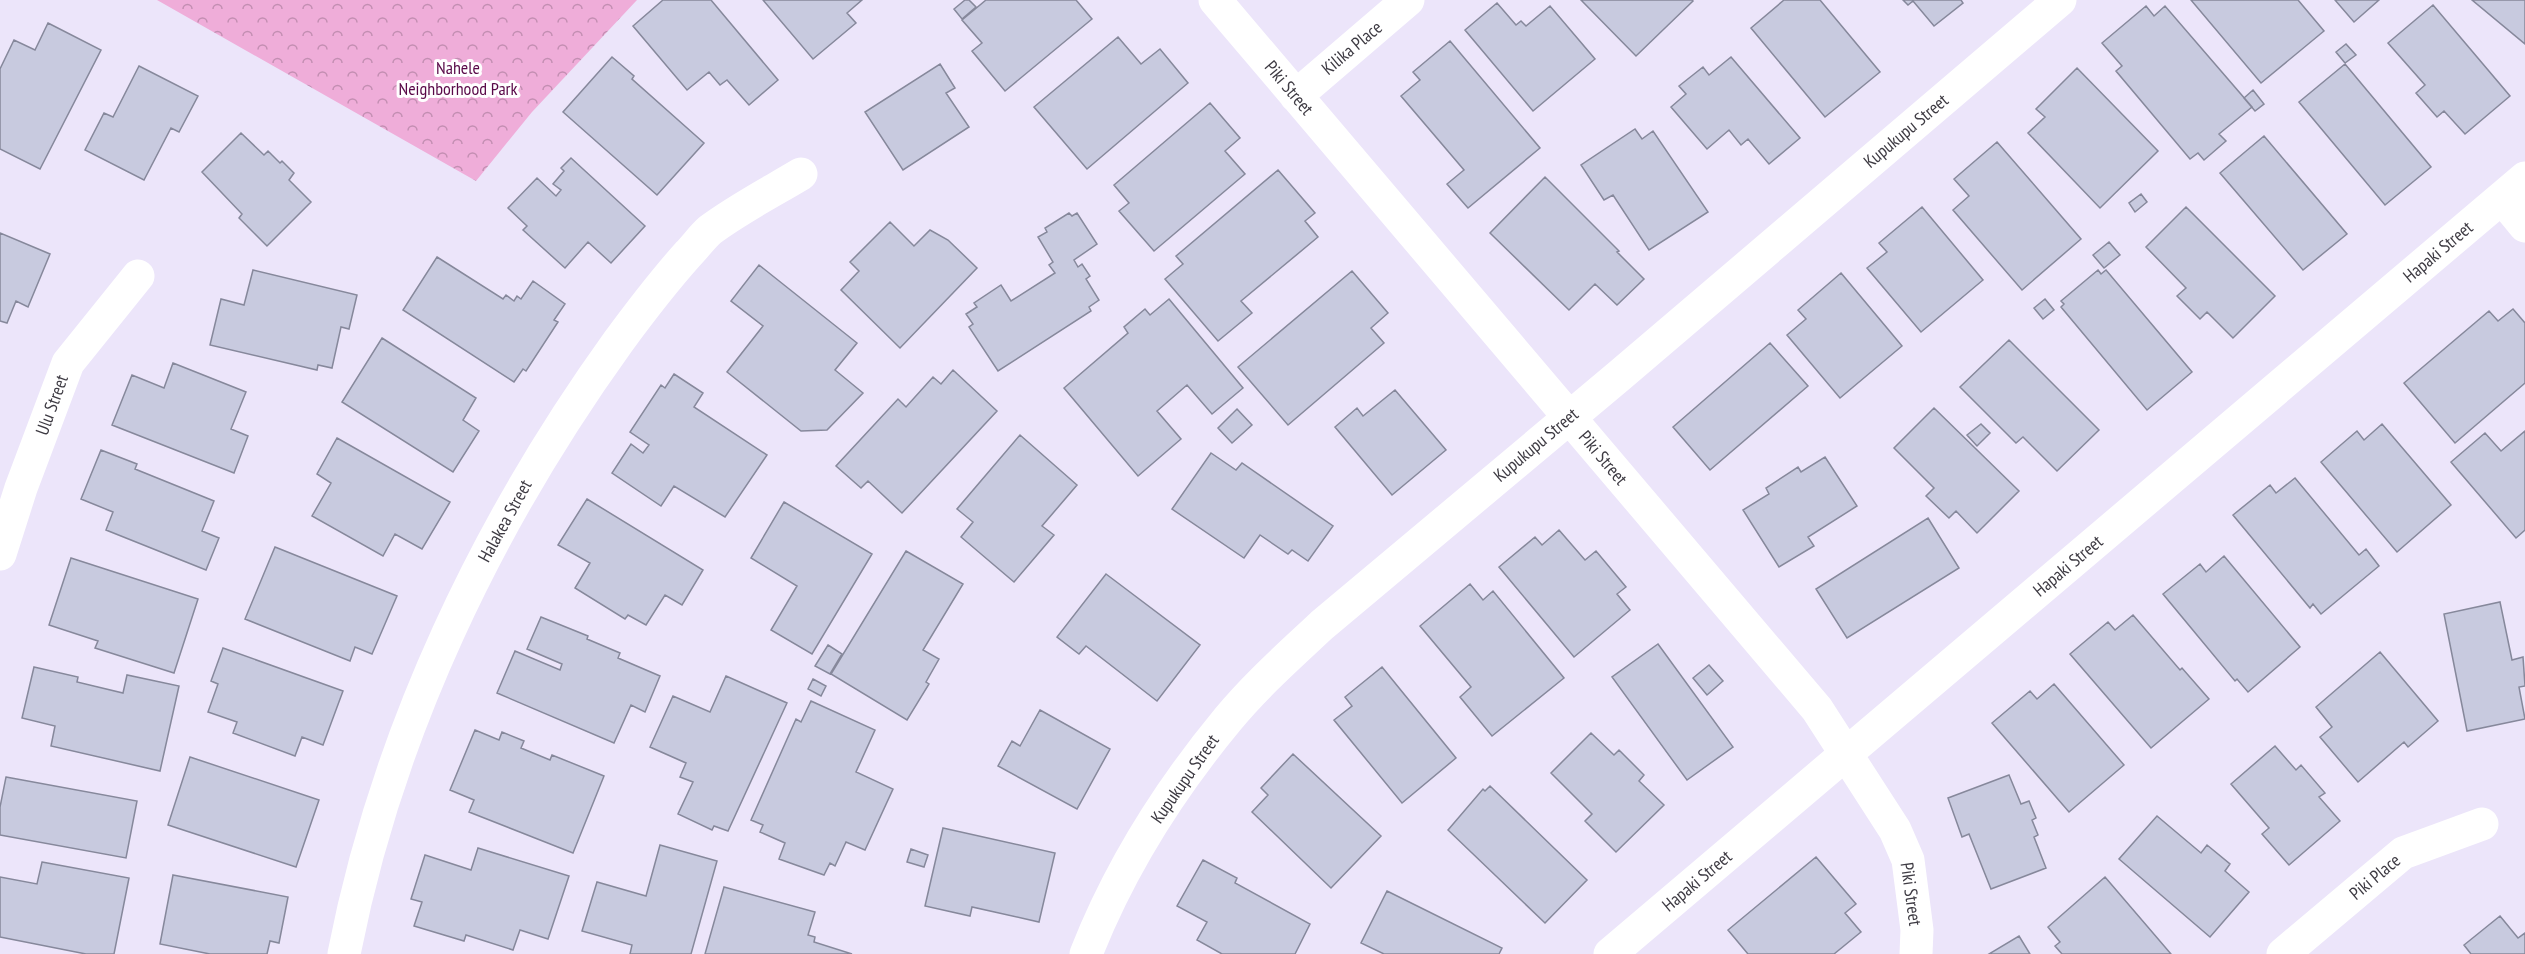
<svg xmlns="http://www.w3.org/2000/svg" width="2525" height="954" viewBox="0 0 2525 954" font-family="'PT Sans Narrow',sans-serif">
<defs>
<pattern id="park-crowns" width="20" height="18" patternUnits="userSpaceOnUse" patternTransform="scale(1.5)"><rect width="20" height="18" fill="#efadd9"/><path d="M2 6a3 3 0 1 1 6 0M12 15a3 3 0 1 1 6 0" fill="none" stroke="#c38eb2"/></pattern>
</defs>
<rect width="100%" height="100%" fill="#ece5fa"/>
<path fill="url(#park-crowns)" d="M157,0H637L532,112L476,181Z"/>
<path fill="#c8cadf" stroke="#86889b" stroke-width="1.5" d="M663,0H711L778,80L749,105L727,80L720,85L709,72L687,90L633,26Z
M763,0H862L847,13L856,23L813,59Z
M965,0H969L976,7L962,19L954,9Z
M986,0H1076L1092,19L1005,91L972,51L982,43L962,20Z
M1581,0H1692L1693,1L1636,56Z
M1784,0H1820L1880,72L1825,117L1751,28Z
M1903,0H1961L1963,3L1934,26L1913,1L1908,5Z
M2191,0H2298L2324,31L2261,83Z
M2335,0H2379L2354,22Z
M2472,0H2525V44Z
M1497,3L1516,25L1521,21L1526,26L1550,6L1595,59L1533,111L1465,30Z
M2433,5L2510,96L2465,134L2444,111L2437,117L2416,93L2425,85L2388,43Z
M2146,6L2154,16L2165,6L2252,107L2219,134L2226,141L2204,160L2198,153L2190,159L2116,71L2122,66L2102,43Z
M48,23L101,50L40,169L0,149V69L14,40L35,50Z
M1118,37L1141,64L1160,49L1188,83L1087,169L1034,107Z
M1450,41L1540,148L1468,208L1447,184L1464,170L1401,96L1420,80L1413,72Z
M2346,44L2356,55L2345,63L2336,52Z
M612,57L634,76L632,79L704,143L657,195L563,112Z
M1731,57L1800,138L1769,164L1748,139L1741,145L1729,130L1707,149L1671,107L1686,94L1679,86L1703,67L1709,75Z
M940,64L955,88L946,93L969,127L903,170L865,112Z
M2345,64L2431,167L2385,205L2299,102Z
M139,66L198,96L179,132L171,128L144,180L85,150L104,113L113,117Z
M2077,68L2158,151L2100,208L2028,133L2045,117L2036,109Z
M2253,90L2264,104L2255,111L2244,98Z
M1210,103L1240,138L1225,151L1245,174L1154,251L1119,211L1129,203L1114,185Z
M1635,129L1642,139L1653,131L1708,212L1649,250L1613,195L1604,200L1581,165Z
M241,133L264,155L268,151L280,163L282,161L294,173L289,180L311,202L267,246L239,218L242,214L202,172Z
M2264,136L2347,234L2303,270L2220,173Z
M1997,142L2081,239L2022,290L1953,210L1969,196L1954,179Z
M571,158L645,226L611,263L588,242L565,268L523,230L527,226L508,208L537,178L556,196L561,190L553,184L564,171L561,168Z
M1278,170L1315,213L1305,221L1318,237L1241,301L1252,313L1218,341L1165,279L1183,264L1176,256Z
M1545,177L1619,251L1617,252L1644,279L1617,305L1595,284L1569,310L1490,233Z
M2141,194L2147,202L2135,212L2129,203Z
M1922,207L1983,280L1921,332L1867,268L1887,252L1879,243Z
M2186,207L2275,296L2233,338L2207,312L2200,319L2177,296L2186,288L2146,247Z
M1069,213L1072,216L1077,213L1097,244L1074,260L1078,267L1082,264L1090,276L1086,279L1099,300L1089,307L1091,311L998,371L969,327L973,324L966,314L977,307L974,303L1001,285L1011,301L1055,273L1049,265L1053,262L1038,237L1047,232L1045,228Z
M890,222L914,246L930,230L948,240L977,268L900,348L841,290L859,271L850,262Z
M0,233L50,254L28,307L16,301L7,323L0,321Z
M2109,242L2120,255L2104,268L2093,255Z
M437,257L503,299L506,295L514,301L517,296L521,299L533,281L565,304L554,320L558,322L526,371L523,369L514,382L403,310Z
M759,265L857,343L835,370L863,393L827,430L801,431L727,372L763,326L731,301Z
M253,270L357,295L349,329L341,327L332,368L318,365L317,370L210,345L221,299L244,305Z
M2098,270L2101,274L2106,270L2192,372L2147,410L2061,307L2064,304L2061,301Z
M1352,271L1388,313L1371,328L1384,343L1288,425L1238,367Z
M1841,273L1902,346L1840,398L1787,335L1806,319L1798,310Z
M1169,299L1243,388L1212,414L1187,385L1157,411L1181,439L1138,476L1064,388L1128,333L1124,327L1145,309L1150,315Z
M2045,299L2054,310L2043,319L2034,308Z
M2513,309L2525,323V383L2455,443L2404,383L2489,311L2498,321Z
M382,338L476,398L463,420L479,431L453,472L342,402Z
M2009,340L2099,430L2057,471L2023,437L2016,443L1960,387Z
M1770,343L1808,386L1710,470L1673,427Z
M173,363L246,392L231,429L248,436L234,473L112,425L132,375L164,388Z
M953,370L997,411L902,513L868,481L861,488L836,466L898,399L906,407L933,377L941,384Z
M674,374L703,393L694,407L767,455L725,517L674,486L661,506L612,473L631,444L643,453L649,445L630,432L661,385L665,388Z
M1395,390L1446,450L1392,495L1335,427L1357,408L1363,416Z
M1934,408L2019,491L1977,533L1956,511L1949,518L1926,496L1934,488L1894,448Z
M1237,409L1252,425L1232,443L1218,428Z
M1981,424L1990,433L1977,446L1967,435Z
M2382,424L2451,505L2397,552L2321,462L2357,431L2364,440Z
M2525,431V530L2516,538L2451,462L2485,433L2501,451Z
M1020,435L1077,485L1042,526L1054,535L1014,582L961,537L973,522L957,509Z
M337,438L450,502L422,549L395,534L383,556L312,516L331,483L317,474Z
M101,450L137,464L135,469L214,501L202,531L219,538L206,570L106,530L113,512L81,499Z
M1211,453L1236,470L1242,463L1333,526L1308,561L1292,550L1288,554L1260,535L1244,558L1172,509Z
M1825,457L1857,506L1808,537L1814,546L1779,567L1743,510L1769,494L1766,488L1798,467L1801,472Z
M2295,478L2359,555L2366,549L2379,566L2321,614L2313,604L2310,608L2233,515L2270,485L2276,493Z
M587,499L703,570L682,605L665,595L646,625L628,615L625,619L575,588L590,563L558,545Z
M784,502L872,554L812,654L771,630L797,586L751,558Z
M1928,518L1959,568L1847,638L1816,589Z
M1559,530L1585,560L1596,551L1626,587L1617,594L1630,610L1574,657L1499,567L1535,537L1542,545Z
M275,547L397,596L372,654L355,647L350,661L245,619Z
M906,551L963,584L923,650L939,659L926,682L929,684L907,720L831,674Z
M2224,556L2300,647L2248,692L2237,679L2235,681L2163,594L2200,564L2206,572Z
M71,558L198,599L174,673L95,648L98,641L49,625Z
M1106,574L1200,645L1157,701L1086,646L1079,654L1057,637Z
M1470,584L1483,600L1493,591L1564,678L1492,736L1460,697L1471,687L1420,626Z
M2500,602L2512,660L2523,657L2525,686L2519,687L2525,719L2467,731L2444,614Z
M2133,615L2180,670L2182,668L2209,699L2151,748L2070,654L2108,622L2115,630Z
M541,617L588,636L587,639L620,653L618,658L660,676L645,712L631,705L614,743L497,693L515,651L560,670L562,664L527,649Z
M1658,644L1733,747L1687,780L1612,677Z
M828,645L842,654L830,674L815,666Z
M223,648L343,691L323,745L302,737L295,756L233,733L237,722L208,712L218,684L211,681Z
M2380,652L2438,721L2408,747L2404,742L2358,782L2320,737L2332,727L2316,707Z
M1709,665L1723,681L1707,695L1693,678Z
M34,667L78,677L77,682L123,693L127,675L179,686L160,771L51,746L55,726L22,718Z
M1382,667L1456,758L1402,803L1334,720L1352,706L1345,697Z
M726,676L787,703L728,831L714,826L712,830L678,814L693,782L680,777L686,763L650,747L673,696L710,712Z
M813,679L826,686L821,696L808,689Z
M2054,684L2124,765L2069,812L1992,723L2030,691L2037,699Z
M811,701L875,730L856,772L893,789L865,850L846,842L835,866L830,863L824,875L779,859L785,843L760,832L763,825L751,820L796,719L801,722Z
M1040,710L1110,749L1077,809L998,766L1012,741L1020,746Z
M475,730L499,740L502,732L524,741L521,748L550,760L552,755L604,776L573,853L469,812L474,800L450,790Z
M1591,733L1614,755L1619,750L1644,775L1639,781L1664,805L1616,852L1585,821L1592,814L1551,773Z
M2275,746L2296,770L2301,765L2325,793L2319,797L2340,821L2289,865L2262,834L2269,828L2231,784Z
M1293,754L1381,836L1331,888L1252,812L1268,795L1261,788Z
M190,757L319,800L296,867L168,825Z
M2009,775L2021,804L2029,801L2036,818L2032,820L2038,835L2034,837L2046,868L1991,889L1969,834L1962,837L1948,798Z
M6,777L137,801L126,858L0,835V807Z
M1490,786L1587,880L1545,923L1448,830L1483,789L1485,791Z
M2157,816L2201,853L2207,845L2230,864L2225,871L2249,892L2210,937L2119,859Z
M943,828L1055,853L1039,922L972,907L970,916L925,906Z
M660,845L717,861L691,954H630L632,945L582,931L597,882L646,896Z
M478,848L569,876L548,939L520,930L513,950L466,935L464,941L414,926L422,902L411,899L425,855L471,870Z
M911,849L928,855L924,867L907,862Z
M1816,857L1856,904L1845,913L1861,932L1834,954H1748L1728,930Z
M1203,860L1237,878L1235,883L1310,924L1295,954H1222L1197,940L1207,922L1177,906Z
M42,862L129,878L114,954H86L0,937V877L37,884Z
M173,875L288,897L279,943L270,941L267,954H210L160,944Z
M2105,877L2171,954H2062L2055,946L2060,942L2048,927Z
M724,887L815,912L808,935L815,937L814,942L852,954H705Z
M1387,891L1502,948L1499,954H1384L1361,943Z
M2500,916L2518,938L2525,933V954H2471L2464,945Z
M2019,936L2030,954H1989Z"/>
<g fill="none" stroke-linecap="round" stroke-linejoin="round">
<path stroke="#fff" stroke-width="33" d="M1215,0L1817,709L1895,830L1908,860L1917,930L1916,954
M1296,96L1408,0
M2502,198L2525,226
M0,554L21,488L68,363L138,276
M344,954C387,733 487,524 618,342C640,312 663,282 688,254C695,247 702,237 710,230C738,209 771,192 801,174
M1086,954C1119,870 1170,789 1228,719C1256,685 1290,655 1322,625L1619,376L2060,0
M1610,954L2525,178
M2283,954L2403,853L2482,824"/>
</g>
<g text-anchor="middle" stroke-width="6" stroke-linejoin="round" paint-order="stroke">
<g font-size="18" fill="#3e3b43" stroke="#fff">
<text transform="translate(1352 48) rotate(-40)" y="6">Kilika Place</text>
<text transform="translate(1289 88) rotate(50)" y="6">Piki Street</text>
<text transform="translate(1906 131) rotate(-40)" y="6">Kupukupu Street</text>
<text transform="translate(2438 252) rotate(-40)" y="6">Hapaki Street</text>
<text transform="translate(52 405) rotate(-70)" y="6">Ulu Street</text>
<text transform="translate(1536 445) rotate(-40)" y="6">Kupukupu Street</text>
<text transform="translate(1603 458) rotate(50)" y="6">Piki Street</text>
<text transform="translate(505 521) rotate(-61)" y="6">Halakea Street</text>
<text transform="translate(2068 566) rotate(-40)" y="6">Hapaki Street</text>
<text transform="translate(1185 779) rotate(-55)" y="6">Kupukupu Street</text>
<text transform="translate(2375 877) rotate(-40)" y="6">Piki Place</text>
<text transform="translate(1697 881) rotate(-40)" y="6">Hapaki Street</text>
<text transform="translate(1911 894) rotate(82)" y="6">Piki Street</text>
</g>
<g font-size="18" fill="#590948" stroke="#fff">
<text x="458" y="74">Nahele<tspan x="458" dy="21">Neighborhood Park</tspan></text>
</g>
</g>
</svg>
